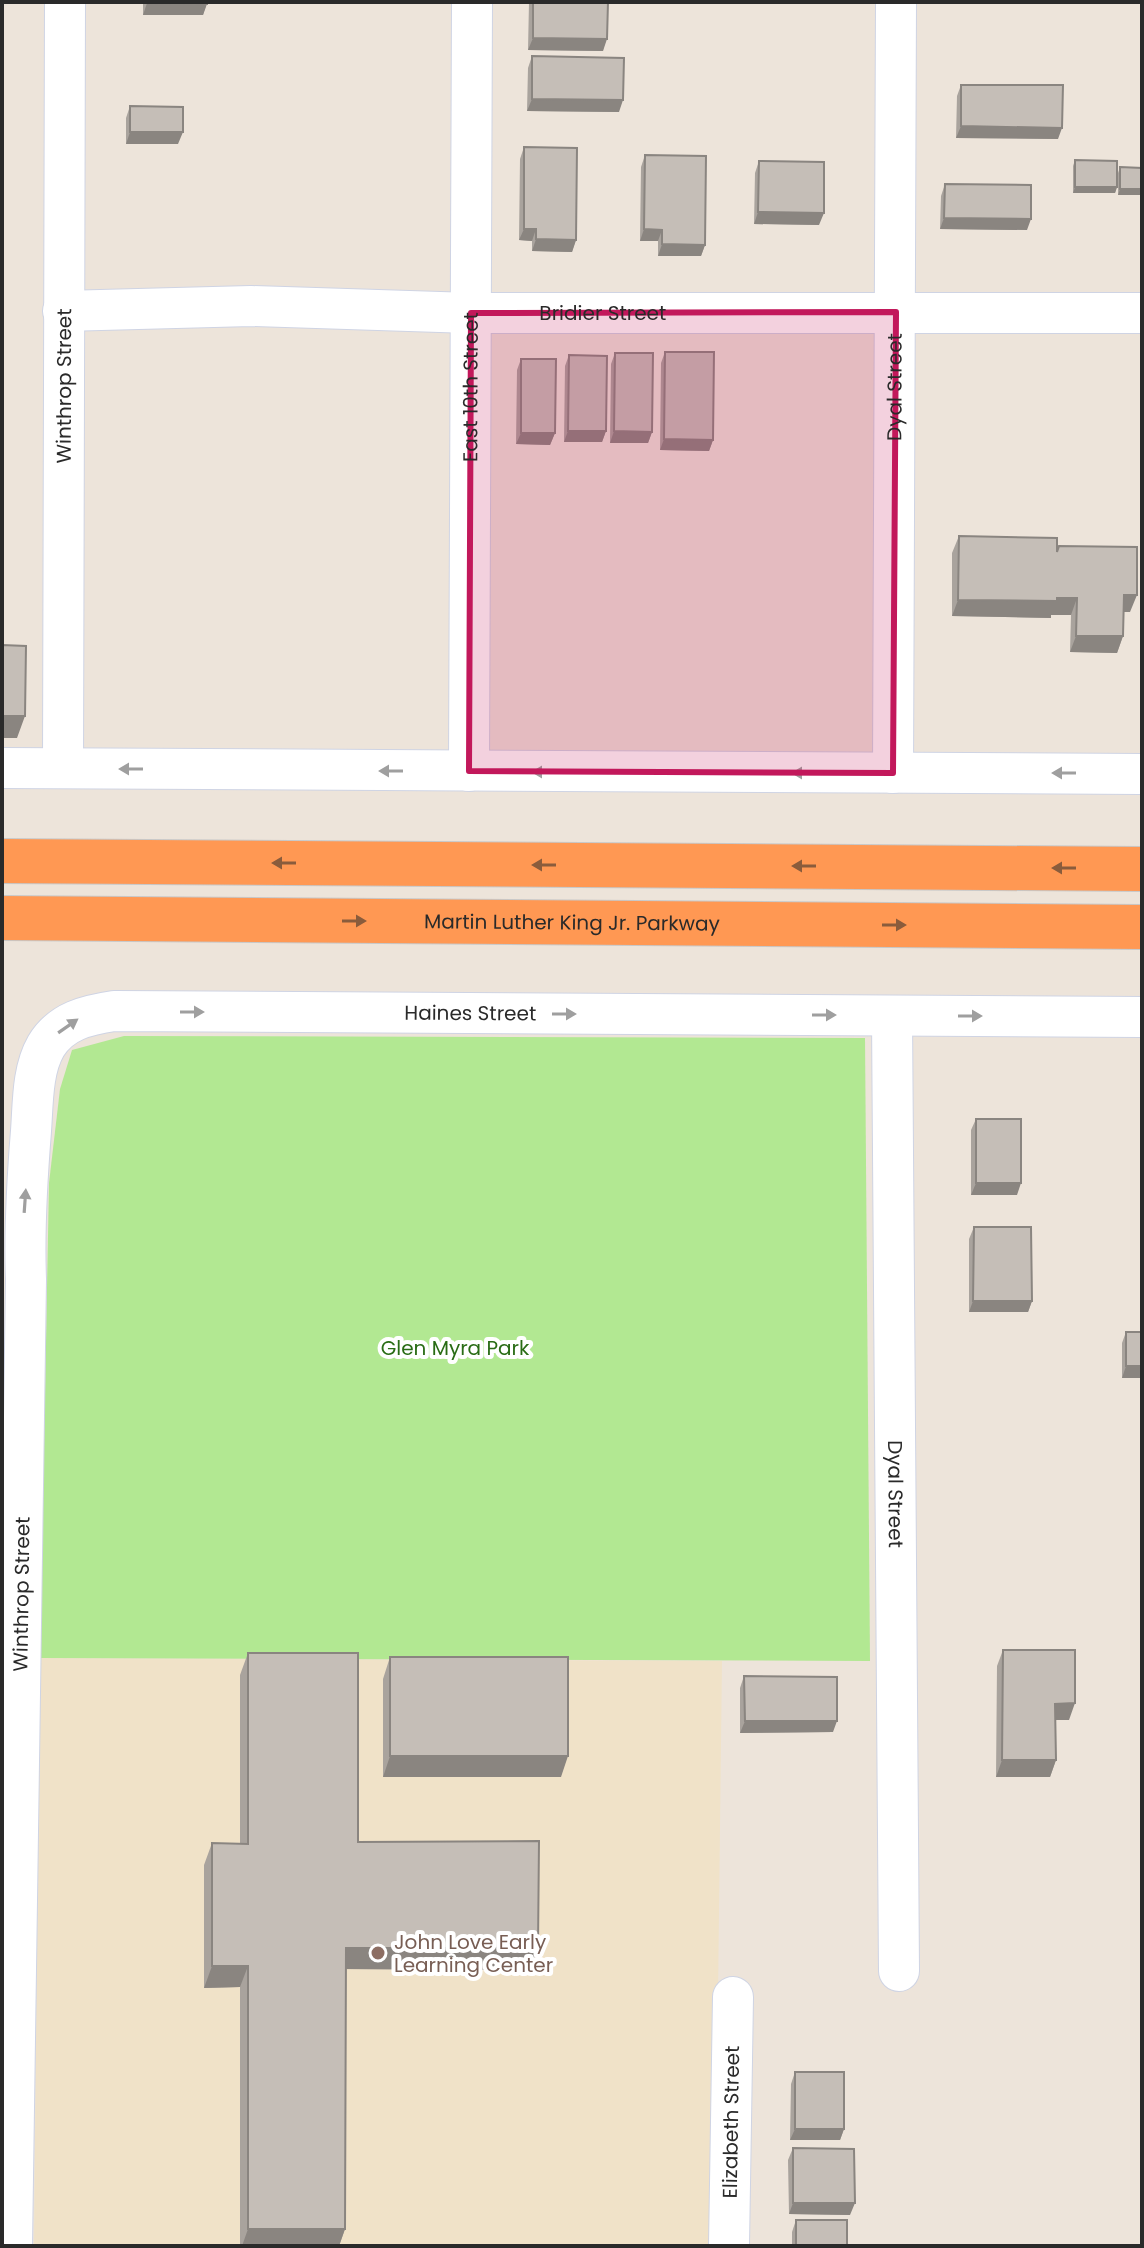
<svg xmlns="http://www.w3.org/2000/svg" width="1144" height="2248" viewBox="0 0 1144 2248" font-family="Poppins,sans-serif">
<rect width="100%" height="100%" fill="#ede4da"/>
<path fill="#f0e2c8" d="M40,1658L722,1661L715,2246H34Z"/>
<path fill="#b2e892" d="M124,1036L865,1038L870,1661L40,1658L49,1183L60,1089L72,1050Z"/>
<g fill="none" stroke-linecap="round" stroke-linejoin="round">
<defs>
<g id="minor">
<path id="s1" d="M63,311L251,306L471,313H1142"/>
<path d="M2,768L1142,774"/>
<path id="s2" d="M63,768L65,2"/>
<path id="s3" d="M469,771L472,2"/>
<path id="s4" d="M893,773L896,2"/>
<path id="s5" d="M892,1016L899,1971"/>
<path id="s6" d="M12,2246L26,1279C24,1229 27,1181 31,1131C33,1104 32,1070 46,1046C61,1021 87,1015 114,1011L1142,1017"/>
<path id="s7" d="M729,2246L733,1997"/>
</g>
<g id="highway">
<path d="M2,861L1142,869"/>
<path id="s8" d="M2,918L1142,927"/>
</g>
</defs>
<use href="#minor" stroke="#cfd4e4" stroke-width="42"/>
<use href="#highway" stroke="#c8c8c8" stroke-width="46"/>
<use href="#minor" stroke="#fff" stroke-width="40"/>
<use href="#highway" stroke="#ff9853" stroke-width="44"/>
</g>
<path fill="#a9a39d" d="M143,2H207L203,15H143Z
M529,2H608L603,51L528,50Z
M532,56L619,112L527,111L528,68Z
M961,85L1058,139L956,138L957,96Z
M130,106L178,144H126V118Z
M524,147L576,240L572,252L532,251V241L519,240L520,159Z
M645,155L705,245L701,256H658V241H640L641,167Z
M1075,160L1117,187L1115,193H1073V166Z
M759,161L819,225L754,224L755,173Z
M1120,167L1142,168V195H1118V173Z
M945,184L1027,230L940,229L941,196Z
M665,352L713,440L709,451L660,450L661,363Z
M615,353L652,432L648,443H610L611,364Z
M569,355L606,431L602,442H564L565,366Z
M521,359L555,433L550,445L516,444L517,370Z
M959,536L1057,550L1130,612H1123V636L1117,653L1070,652L1071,615H1051V618L952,616V553Z
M976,1119L1017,1195H971V1130Z
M974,1227L1032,1301L1028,1312H969V1239Z
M1126,1332H1142V1378H1122V1343Z
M1003,1650L1069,1720H1056V1760L1050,1777H996L997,1666Z
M248,1653L358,1842L531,1970L346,1969L345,2229L339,2246H240V1987L204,1988V1865L212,1843H240V1675Z
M390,1657L561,1777H383V1679Z
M744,1676L833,1732L740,1733V1688Z
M1142,2042V2090H1141V2044Z
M795,2072L844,2129L840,2140H790L791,2084Z
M793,2148L850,2215L789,2214L788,2160Z
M796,2220L847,2246H792V2232Z"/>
<path fill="#8a8580" d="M147,3L207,4L203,15H143Z
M533,38L607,39L603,51L528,50Z
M532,99L623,100L619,112L527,111Z
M961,126L1062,128L1058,139L956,138Z
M130,132H183L178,144H126Z
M1075,187H1117L1115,193H1073Z
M1120,189H1142V195H1118Z
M758,212L824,213L819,225L754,224Z
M944,218L1031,219L1027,230L940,229Z
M524,229H536L532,241L519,240Z
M644,229L662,230L658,241H640Z
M536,239L576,240L572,252L532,251Z
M662,244L705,245L701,256H658Z
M568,431H606L602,442H564Z
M614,431L652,432L648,443H610Z
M521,433H555L550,445L516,444Z
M664,439L713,440L709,451L660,450Z
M1124,595H1137L1130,612H1117Z
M1077,598L1071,615H1051V618L952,616L958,600Z
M1076,636H1123L1117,653L1070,652Z
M2,716H25L17,738H2Z
M976,1183H1021L1017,1195H971Z
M973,1301H1032L1028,1312H969Z
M1126,1366H1142V1378H1122Z
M1075,1703L1069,1720H1049L1055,1704Z
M745,1721H837L833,1732L740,1733Z
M390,1756H568L561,1777H383Z
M1002,1760H1056L1050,1777H996Z
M346,1948H538L531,1970L338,1969Z
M212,1966H248L240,1987L204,1988Z
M795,2129H844L840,2140H790Z
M793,2203H855L850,2215L789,2214Z
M248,2229H345L339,2246H242Z"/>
<path fill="#c5beb7" stroke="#8a8580" stroke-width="2" d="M147,2H207V4L147,3Z
M533,2H608L607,39L533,38Z
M532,56L624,58L623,100L532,99Z
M961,85H1063L1062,128L961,126Z
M130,106L183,107V132H130Z
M524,147L577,148L576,240L536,239V229H524Z
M645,155L706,156L705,245L662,244V230L644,229Z
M1075,160L1117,161V187H1075Z
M759,161L824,162V213L758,212Z
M1120,167L1142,168V189H1120Z
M945,184L1031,185V219L944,218Z
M665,352H714L713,440L664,439Z
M615,353H653L652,432L614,431Z
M569,355L607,356L606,431H568Z
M521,359H556L555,433H521Z
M959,536L1057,538V552L1059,546L1137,547V595H1124L1123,636H1076L1077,598H1057V601L958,600Z
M2,645L26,646L25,716H2Z
M976,1119H1021V1183H976Z
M974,1227H1031L1032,1301H973Z
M1126,1332H1142V1366H1126Z
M1003,1650H1075V1703L1055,1704L1056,1760H1002Z
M248,1653H358V1842L539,1841L538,1948H346L345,2229H248V1966H212V1843L248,1844Z
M390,1657H568V1756H390Z
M744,1676L837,1677V1721H745Z
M795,2072H844V2129H795Z
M793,2148L854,2149L855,2203H793Z
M796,2220H847V2246H796Z"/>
<defs><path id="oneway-solid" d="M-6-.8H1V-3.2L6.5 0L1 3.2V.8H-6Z" transform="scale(2)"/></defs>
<g fill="#9f9f9f">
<use href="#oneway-solid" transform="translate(131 769) rotate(-180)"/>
<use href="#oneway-solid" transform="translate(391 771) rotate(-180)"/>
<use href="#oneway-solid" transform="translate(544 772) rotate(-180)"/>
<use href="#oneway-solid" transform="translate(804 773) rotate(-180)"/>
<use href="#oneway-solid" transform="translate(1064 773) rotate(-180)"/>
<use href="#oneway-solid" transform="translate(192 1012)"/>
<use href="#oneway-solid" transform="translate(564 1014)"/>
<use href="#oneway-solid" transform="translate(824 1015)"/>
<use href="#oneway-solid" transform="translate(970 1016)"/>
<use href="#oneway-solid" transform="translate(68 1026) rotate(-35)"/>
<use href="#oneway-solid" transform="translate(25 1201) rotate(-86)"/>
</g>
<g fill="#8a5c3c">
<use href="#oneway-solid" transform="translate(284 863) rotate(-180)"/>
<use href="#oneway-solid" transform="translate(544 865) rotate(-180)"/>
<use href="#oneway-solid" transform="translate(804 866) rotate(-180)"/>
<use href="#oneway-solid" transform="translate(1064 868) rotate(-180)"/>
<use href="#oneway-solid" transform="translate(354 921)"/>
<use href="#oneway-solid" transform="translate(894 925)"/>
</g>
<path fill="#c2185b" fill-opacity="0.2" stroke="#c2185b" stroke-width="6" stroke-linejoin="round" d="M896,312L893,773L469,771L471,313Z"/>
<circle fill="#8d6e63" stroke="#fff" stroke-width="3" cx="378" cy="1953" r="8"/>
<g text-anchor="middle" stroke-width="8" stroke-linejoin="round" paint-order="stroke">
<g font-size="20" fill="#2a2a2a" stroke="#fff">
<text dy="7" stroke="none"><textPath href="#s1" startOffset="540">Bridier Street</textPath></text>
<text dy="7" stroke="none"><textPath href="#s2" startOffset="382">Winthrop Street</textPath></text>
<text dy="7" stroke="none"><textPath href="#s3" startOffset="384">East 10th Street</textPath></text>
<text dy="7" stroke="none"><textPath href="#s4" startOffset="386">Dyal Street</textPath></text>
<text dy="7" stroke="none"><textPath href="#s8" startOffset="570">Martin Luther King Jr. Parkway</textPath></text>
<text dy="7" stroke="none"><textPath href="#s6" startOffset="1638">Haines Street</textPath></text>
<text dy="7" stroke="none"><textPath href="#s5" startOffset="478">Dyal Street</textPath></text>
<text dy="7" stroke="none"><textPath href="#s6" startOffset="652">Winthrop Street</textPath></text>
<text dy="7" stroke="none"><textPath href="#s7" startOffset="124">Elizabeth Street</textPath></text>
</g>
<g font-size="20" fill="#296c15" stroke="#fff">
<text x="455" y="1355">Glen Myra Park</text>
</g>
<g font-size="20" fill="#785e54" stroke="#fff" text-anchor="start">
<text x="394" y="1949">John Love Early<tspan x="394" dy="23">Learning Center</tspan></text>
</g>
</g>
<rect width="1144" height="2248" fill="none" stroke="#2a2a2a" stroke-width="8"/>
</svg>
